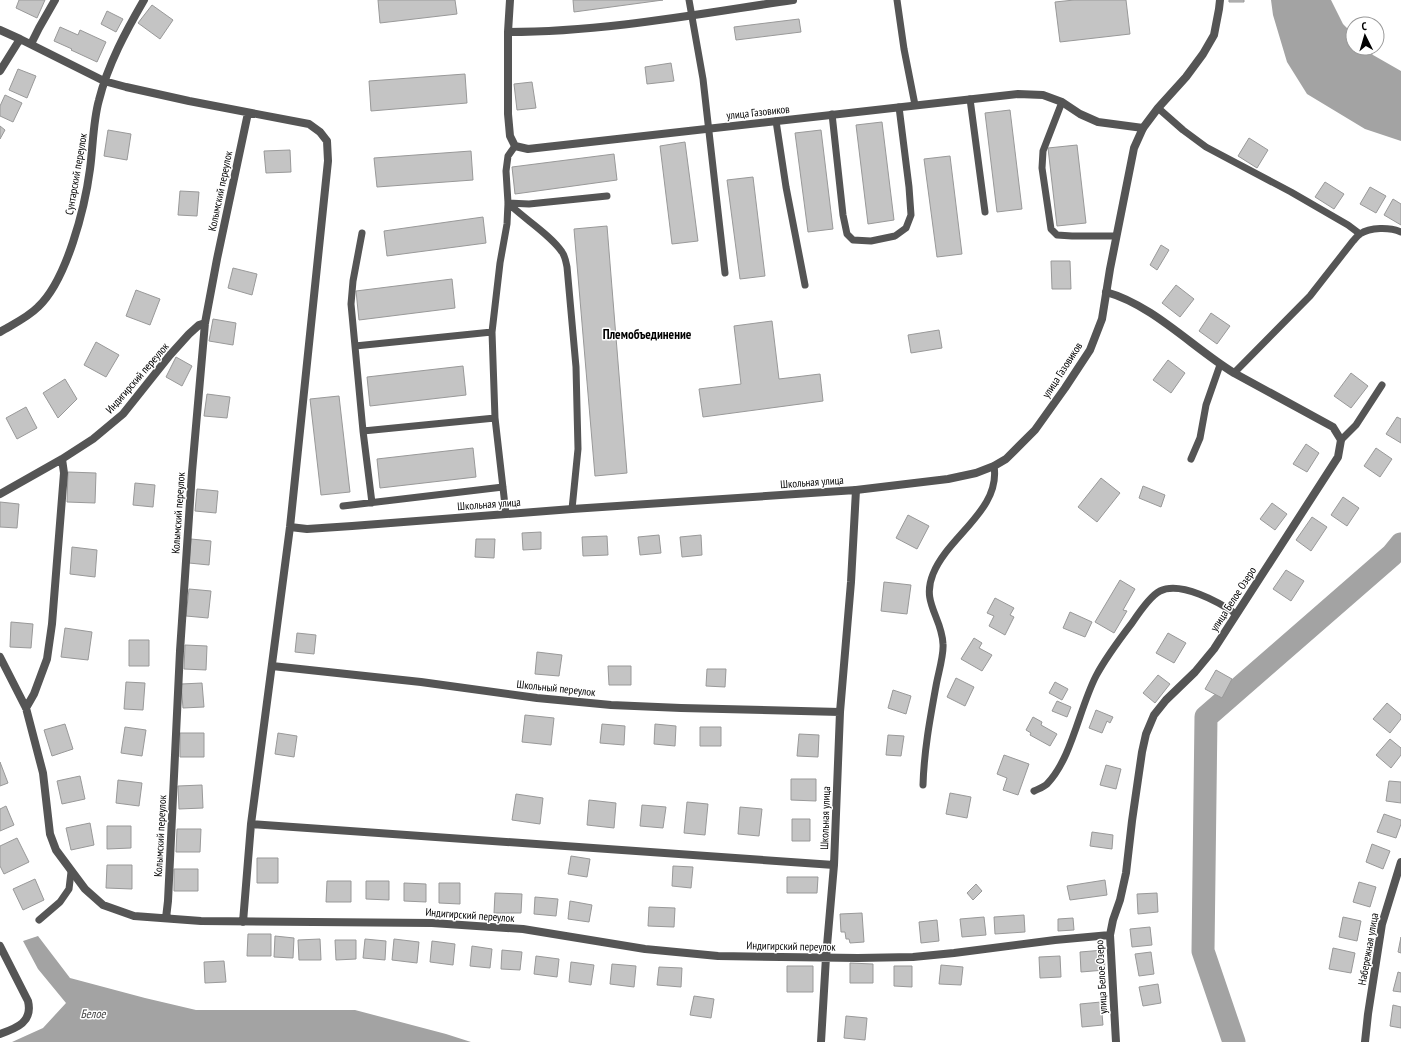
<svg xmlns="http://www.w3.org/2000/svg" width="1401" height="1042" viewBox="0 0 1401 1042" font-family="'PT Sans Narrow',sans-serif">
<rect width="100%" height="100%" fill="#fff"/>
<path fill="#a3a3a3" d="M1271,0H1331L1343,24L1353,34V48H1367L1373,55L1401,71V141L1365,129L1307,94L1287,62L1273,15Z
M38,936L70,978L145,998L196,1010H355L446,1034L471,1042H12L43,1028L66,1003L38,969L23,941Z"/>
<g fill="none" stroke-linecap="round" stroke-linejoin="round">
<path stroke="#a3a3a3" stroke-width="23" d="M1234,1042L1203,951L1206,717L1392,555L1401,544"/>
</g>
<path fill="#c4c4c4" stroke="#999" d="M19,0H45L37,18L16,8Z
M378,0H455L457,14L380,23Z
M573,0H663L574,12Z
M1074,0H1126L1130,34L1060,42L1055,2Z
M1229,0H1244V2H1229Z
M152,5L173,20L160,39L138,23Z
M107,11L123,19L116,32L101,24Z
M799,19L801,32L736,40L734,27Z
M60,27L78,35L80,30L106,42L97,62L71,50L72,49L54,41Z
M671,63L674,81L647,84L645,67Z
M18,69L36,76L27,98L9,90Z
M465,74L467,103L371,111L369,81Z
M532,82L536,108L517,110L514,84Z
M5,95L22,103L13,122L0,116V106Z
M1010,110L1022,209L997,212L985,113Z
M882,122L894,220L868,224L856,125Z
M0,126L5,130L0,139Z
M108,130L131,134L127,160L104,156Z
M821,130L833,229L808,232L795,133Z
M1249,138L1268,150L1257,168L1238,156Z
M685,142L698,241L672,244L660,146Z
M1077,145L1086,223L1057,226L1048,148Z
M290,150L291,172L266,173L264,151Z
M471,151L473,180L377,187L374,158Z
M614,154L617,180L515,194L512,167Z
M950,156L962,254L937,257L924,159Z
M753,177L765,276L740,279L727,180Z
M1325,182L1344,194L1334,209L1315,197Z
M1370,187L1386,196L1376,213L1360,204Z
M180,191L199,192L197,216L178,215Z
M1393,199L1401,204V225L1384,215Z
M483,217L486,243L387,256L384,231Z
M607,226L627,473L595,476L574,229Z
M1161,245L1169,250L1157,270L1150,265Z
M1051,261H1070L1071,289H1052Z
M233,268L257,274L252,295L228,288Z
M452,279L455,308L359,320L356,291Z
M1176,285L1194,299L1180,317L1162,303Z
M136,290L160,299L150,325L126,316Z
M1211,313L1230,326L1217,344L1199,331Z
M213,319L236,323L233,345L209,341Z
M772,321L779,379L820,374L823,401L703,417L699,389L741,384L734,326Z
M939,330L942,348L911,353L908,335Z
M96,342L119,355L106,377L84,365Z
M176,357L192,366L182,386L166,377Z
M1168,360L1185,373L1171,393L1153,380Z
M463,366L466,395L370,406L367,377Z
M1351,373L1368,386L1351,408L1334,396Z
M65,379L77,399L58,418L43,393Z
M207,394L230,397L227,418L204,416Z
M339,396L350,492L321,495L310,399Z
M26,407L37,428L17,439L6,418Z
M1397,417L1401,419V443L1386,434Z
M1306,444L1319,453L1307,472L1293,464Z
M473,448L476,477L380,488L377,459Z
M1376,448L1392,459L1380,477L1364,466Z
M68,472L96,473L95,503L67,502Z
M1101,478L1120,493L1097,522L1078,507Z
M135,483L155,485L153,507L133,505Z
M1143,486L1165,495L1161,507L1139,498Z
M197,489L218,491L216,513L195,511Z
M1343,497L1359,508L1347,526L1331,515Z
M0,502L19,504L17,528L0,527Z
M1272,503L1287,514L1275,530L1260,519Z
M908,515L929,526L917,549L896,538Z
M1312,517L1327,527L1311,551L1296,540Z
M541,532V549L523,550L522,533Z
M659,535L661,553L640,555L638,537Z
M701,535L702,555L682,557L680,537Z
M607,536L608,555L583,556L582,537Z
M191,539L211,541L209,565L189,563Z
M476,539H495L494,558L475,557Z
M72,547L97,550L95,577L70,574Z
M1286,570L1304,581L1291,601L1273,589Z
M1120,580L1135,589L1123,610L1127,611L1114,633L1095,622Z
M884,582L911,585L907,614L881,611Z
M189,589L211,591L208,618L186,616Z
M995,598L1014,608L1010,615L1014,617L1005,635L989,626L994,616L987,613Z
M1070,612L1092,622L1085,637L1063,628Z
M11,622L33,624L31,648L10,647Z
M65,628L92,632L88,660L61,657Z
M297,633L316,635L314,654L295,652Z
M1168,633L1186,643L1174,663L1156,653Z
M974,638L982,643L979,648L992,655L982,671L961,659Z
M129,640H149V666H129Z
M185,645L207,646L206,670L184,669Z
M537,652L562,655L559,676L535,674Z
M608,666H631V685H609Z
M707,669H726L725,687L706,686Z
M1216,670L1232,679L1222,698L1205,689Z
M1158,675L1170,684L1155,703L1143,693Z
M956,678L974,687L965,706L947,697Z
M126,682L145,683L143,710L124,709Z
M1055,682L1068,689L1062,700L1049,693Z
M202,683L204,707L183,708L181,684Z
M893,690L911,696L906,714L888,708Z
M1057,701L1071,707L1067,717L1052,711Z
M1387,703L1401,715V719L1390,733L1373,719Z
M1096,710L1113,717L1110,723L1107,721L1102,733L1089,728Z
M525,715L554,718L551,745L522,742Z
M1033,717L1042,722L1041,725L1057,734L1050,746L1030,735L1031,733L1026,730Z
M65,724L73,749L52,756L44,730Z
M602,724L625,726L624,745L600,743Z
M655,724L676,726L675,746L654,744Z
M125,727L146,730L142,756L121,753Z
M700,727H721V746H700Z
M180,733H204V757H180Z
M278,733L297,736L294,757L275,754Z
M799,734L819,735L818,757L797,756Z
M888,735L904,736L901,756L886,755Z
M1390,739L1401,748V755L1391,768L1376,755Z
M1004,755L1029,764L1018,795L1003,790L1007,778L997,774Z
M0,762L8,783L0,786Z
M1106,765L1121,769L1116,789L1100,785Z
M80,776L85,799L62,804L57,781Z
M791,779H816V801L791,800Z
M118,780L142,783L139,806L116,803Z
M1389,781L1401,782V803L1386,801Z
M202,785L203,808L179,809L178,786Z
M950,793L971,797L967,818L946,814Z
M516,794L543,798L540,824L512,820Z
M589,800L616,803L614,828L587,825Z
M687,802L708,804L705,835L684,833Z
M642,805L666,807L663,828L640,826Z
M6,806L14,825L0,831V809Z
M740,807L762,809L759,836L738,834Z
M1384,814L1401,820V824L1396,838L1377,832Z
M792,819H810V841H792Z
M90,823L94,845L71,850L66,828Z
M107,826H131V848L107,849Z
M177,829H201L200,852H176Z
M1092,832L1113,835L1112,849L1090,846Z
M17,838L29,862L4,874L0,866V846Z
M1372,844L1390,851L1383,869L1366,862Z
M571,856L590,859L587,877L568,874Z
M257,858H278V883H257Z
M107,865H132V889L106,888Z
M673,866L693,867L691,888L672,886Z
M174,869H198V891H174Z
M787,877H818L817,893H787Z
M35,879L44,900L23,910L13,889Z
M1105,880L1107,895L1070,900L1067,886Z
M327,881H351V902H326Z
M366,881H389V900L366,899Z
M1359,882L1376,887L1370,907L1353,902Z
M404,883L426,884V902L404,901Z
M439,883H460V904L439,903Z
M976,884L982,891L973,900L967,893Z
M495,893L522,894L521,913H494Z
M1157,893L1158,912L1138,914L1137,894Z
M535,897L558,899L556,916L534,914Z
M570,901L592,905L589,922L568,919Z
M649,907L675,908L674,927L648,926Z
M862,913L864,942L850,943L849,939H846L845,932H841L840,914Z
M1024,915L1025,932L995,934L994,917Z
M984,917L986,935L962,937L960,919Z
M1343,917L1361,921L1357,941L1339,937Z
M1073,918L1074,930L1058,931V919Z
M937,920L939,941L921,943L919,922Z
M1150,927L1152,945L1132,947L1130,929Z
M248,934H271V956H247Z
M275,936L294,938L293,958L274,957Z
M1401,937V953L1398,952Z
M320,939L321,960H299L298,940Z
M365,939L386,941L385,960L363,958Z
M394,939L419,942L417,963L392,960Z
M335,940H356V959L336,960Z
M432,941L455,944L453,965L430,962Z
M472,946L492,949L490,968L470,966Z
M1333,948L1355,953L1351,973L1329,969Z
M502,950L522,952L520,970L501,969Z
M1104,950L1105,970L1081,972L1080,952Z
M1151,952L1154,974L1139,976L1135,954Z
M536,956L559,959L557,977L534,974Z
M1060,956L1061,977L1040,978L1039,957Z
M224,961L226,982L205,983L204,962Z
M571,962L594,965L591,985L569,982Z
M850,963L873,964V983H850Z
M612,964L636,966L634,987L610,984Z
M941,965L963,967L961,985L939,984Z
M787,966H813V992H787Z
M894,966H912V987L894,986Z
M659,967L682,968L681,987L657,985Z
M1398,972L1401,973V992L1393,991Z
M1158,984L1161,1003L1143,1006L1139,987Z
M694,996L714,999L711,1018L690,1015Z
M1101,1002L1103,1025L1082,1027L1080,1004Z
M1393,1005L1401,1007V1028L1390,1026Z
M846,1016L867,1018L865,1040L844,1038Z"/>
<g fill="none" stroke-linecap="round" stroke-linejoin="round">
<path stroke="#555" stroke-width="7" d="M689,0L703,79L725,273
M897,0L904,49L915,105
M970,99L985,212
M1062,102L1043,151L1042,168L1051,229L1057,235L1072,236H1116
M1158,108L1183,130L1206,147L1291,192L1348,225L1360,234
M832,114L843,215L847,234L853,240L871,241L895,236L906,228L911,215L909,187L899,107
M776,121L786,187L805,285
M362,233L353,281L351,304L363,431L372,503
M355,346L492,332
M1234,373L1310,296L1353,241C1355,239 1357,236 1360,234C1370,227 1390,227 1401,232
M363,431L495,418
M1341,440L1356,425L1382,385
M1191,459L1200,438L1206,405L1220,365
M343,506L503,487
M572,509L578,449L576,367L567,267C566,262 565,256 562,252C551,235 523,218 508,203L529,204L607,196
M506,514L495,418L492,332L500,263L507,224L508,203L506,171L508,156L515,146
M923,785C924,751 930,719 936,686C938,674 944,655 943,644C942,617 921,603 933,574C948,536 1001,510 994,466
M1034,791C1038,789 1044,787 1047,784C1072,758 1079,709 1096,676C1106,657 1119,640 1132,623C1138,614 1150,596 1160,591C1181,581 1219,602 1236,614
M39,920L60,902L69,889L71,872"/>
<path stroke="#555" stroke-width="8" d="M510,0L508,32V114L510,136L515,146L528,149L1018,94L1043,95L1062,102L1080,114L1098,122L1143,128
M0,30L20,39L104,81L126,87L189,101L309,124L320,132L327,141L328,161L290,527L251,824L243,922
M508,32C604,32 698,14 793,0
M31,44L39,28L55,0
M0,71L20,39
M1106,292C1153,305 1193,348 1234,373L1333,427L1341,440L1338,457L1214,649L1195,672L1166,700L1154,715L1146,734L1142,752L1132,821L1126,873L1120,900L1113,920L1110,935L1116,1042
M0,332C13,324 27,318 38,307C67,280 85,207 90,169C93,147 93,121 99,100C108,64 126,31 144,0
M0,494L62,459L93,439L123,414L170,355L189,334L199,325L205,323
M290,527L307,529L352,526L572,509L856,490L851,582L840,712L834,865L826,957L821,1042
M0,657L26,708L43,773L50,834L56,850L85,889L103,905L134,916L201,921L432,923L523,929L645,949L718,956L858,958L913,957L954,953L1055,940L1110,935
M272,666L421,682L537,698L611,705L681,708L840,712
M26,708L34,694L47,659L52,624L64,473L62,459
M251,824L834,865
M166,918L168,901L180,651L192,472L205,323L217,259L248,113
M0,946L28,1001C33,1022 17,1028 0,1034
M1365,1042L1368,1014L1382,924L1401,862"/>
<path stroke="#555" stroke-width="8" d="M856,490L948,479L976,473L994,466L1006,459L1035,430L1065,388L1090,350L1102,319L1110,269L1134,148L1143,128L1158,108L1186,77L1203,54L1214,35L1219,9L1220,0"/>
</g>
<g text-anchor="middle" stroke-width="3" stroke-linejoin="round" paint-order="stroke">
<g font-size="11" fill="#000" stroke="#fff">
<text transform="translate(758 112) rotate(-6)" y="4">улица Газовиков</text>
<text transform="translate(76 174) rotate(-80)" y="4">Сунтарский переулок</text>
<text transform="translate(220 191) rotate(-78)" y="4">Колымский переулок</text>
<text transform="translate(1062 370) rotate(-57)" y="4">улица Газовиков</text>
<text transform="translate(137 378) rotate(-49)" y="4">Индигирский переулок</text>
<text transform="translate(812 482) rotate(-4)" y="4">Школьная улица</text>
<text transform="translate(489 504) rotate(-4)" y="4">Школьная улица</text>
<text transform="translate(178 513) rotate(-86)" y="4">Колымский переулок</text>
<text transform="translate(1233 599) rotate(-57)" y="4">улица Белое Озеро</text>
<text transform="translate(556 688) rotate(6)" y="4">Школьный переулок</text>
<text transform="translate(825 818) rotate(-88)" y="4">Школьная улица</text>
<text transform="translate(160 836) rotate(-87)" y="4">Колымский переулок</text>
<text transform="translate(470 915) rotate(4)" y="4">Индигирский переулок</text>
<text transform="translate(791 946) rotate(1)" y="4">Индигирский переулок</text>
<text transform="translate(1368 949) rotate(-80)" y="4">Набережная улица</text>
<text transform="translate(1101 977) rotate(-93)" y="4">улица Белое Озеро</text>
</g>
<g font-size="12" font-style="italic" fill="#444" stroke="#fff">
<text x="93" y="1018">Белое</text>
</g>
<g font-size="13" font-weight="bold" fill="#000" stroke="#fff">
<text x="647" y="339">Племобъединение</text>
</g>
</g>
<g transform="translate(1365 36) rotate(355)"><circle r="19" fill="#ffffff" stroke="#999999"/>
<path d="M0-3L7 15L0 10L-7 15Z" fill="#000000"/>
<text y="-6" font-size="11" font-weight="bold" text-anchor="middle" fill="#000000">С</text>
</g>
</svg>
